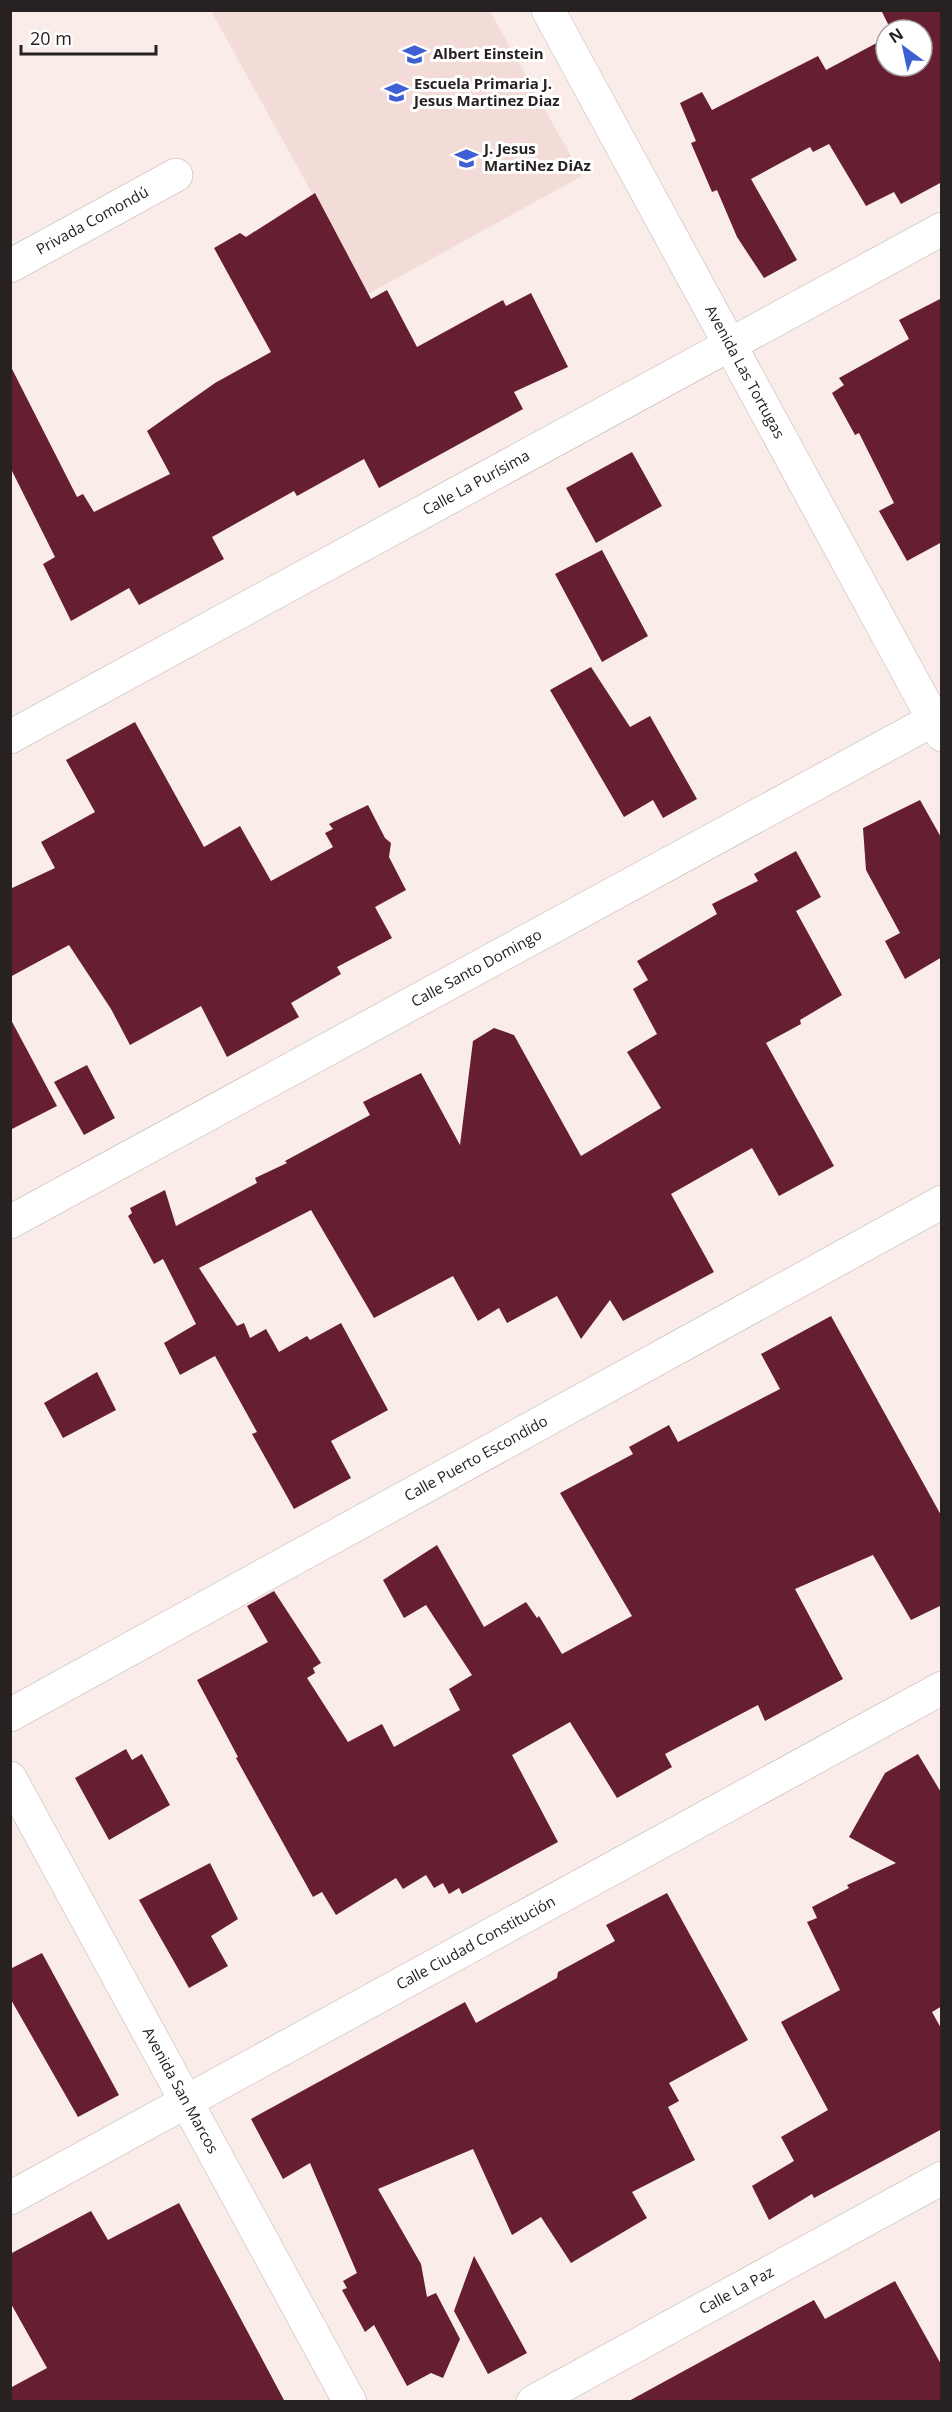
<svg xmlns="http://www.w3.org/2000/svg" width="952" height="2412" viewBox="0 0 952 2412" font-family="'Open Sans',sans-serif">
<rect width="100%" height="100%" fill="#faece8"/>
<path fill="#f3dcd7" d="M211,11H490L582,176L368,294Z"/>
<path fill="#651f30" d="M881,10H942V182L901,204L894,192L866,206L829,144L813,152L810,147L751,179L797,260L764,278L737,237L717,190L712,192L691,143L696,141L680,103L702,92L712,110L818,56L826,70L886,38V66H922V30H891Z
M315,193L371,299L387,290L417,347L503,300L506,306L531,293L568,367L514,392L523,409L379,488L364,459L297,496L294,491L212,537L224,559L139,605L129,588L71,621L43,564L55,557L10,467V365L77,497L83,494L94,512L170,474L147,431L215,383L271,352L214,248L240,233L246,237Z
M942,298V542L907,561L879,511L894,503L859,433L855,435L832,393L844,385L839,378L909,339L899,320Z
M632,452L662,506L596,543L566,488Z
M602,550L648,636L602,662L555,574Z
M591,667L630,727L650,716L697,799L663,818L653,800L624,817L550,690Z
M135,722L204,847L240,826L271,881L333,847L325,833L333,829L329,824L368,805L385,838L391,843L389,857L406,890L375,907L392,938L337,967L341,974L291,1003L299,1017L227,1057L201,1006L130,1045L111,1009L69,945L10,977V889L55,868L41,842L95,812L66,760Z
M920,800L942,839V957L905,979L885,941L900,933L866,870L863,828Z
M796,851L821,897L796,911L842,995L800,1020L801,1024L766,1043L834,1166L779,1196L752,1148L671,1194L714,1272L623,1321L610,1300L581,1339L557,1296L507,1323L499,1308L478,1321L453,1276L374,1318L311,1210L199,1268L237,1326L244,1323L250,1338L266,1329L279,1352L307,1336L310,1340L341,1323L388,1410L331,1441L351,1478L294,1509L252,1434L257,1432L215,1356L180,1375L164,1343L196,1324L163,1259L154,1264L128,1216L132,1213L130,1208L165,1190L176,1226L257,1183L255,1178L287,1163L285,1161L370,1115L363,1102L421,1073L460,1145L473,1041L494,1028L514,1035L581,1156L661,1108L627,1052L657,1034L633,989L648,980L637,961L717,914L712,904L758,881L754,874Z
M10,1018L57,1106L10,1130Z
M87,1065L115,1118L84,1135L54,1082Z
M831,1316L942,1517V1605L911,1620L873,1555L795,1589L843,1679L765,1721L758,1705L665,1754L672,1767L617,1798L570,1722L512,1755L558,1842L462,1894L459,1888L449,1894L443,1883L434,1888L426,1875L403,1889L396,1878L336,1915L322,1892L313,1897L236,1758L238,1757L197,1680L268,1642L247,1606L274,1591L321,1663L313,1668L315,1673L307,1678L348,1742L382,1724L394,1747L460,1710L449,1689L472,1675L426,1605L404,1618L383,1580L437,1545L484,1627L526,1602L537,1618L539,1616L562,1654L632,1616L560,1493L633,1454L629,1447L669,1425L678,1442L780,1389L761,1354Z
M97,1372L116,1410L63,1438L44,1403Z
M126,1749L132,1760L142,1754L170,1805L109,1840L75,1778Z
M918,1754L942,1794V2006L932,2012L942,2030V2129L814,2198L812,2194L769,2220L752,2186L794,2161L781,2137L828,2110L781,2022L840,1990L807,1922L817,1918L812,1907L849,1888L847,1885L896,1863L849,1837L885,1773Z
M210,1863L238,1919L211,1936L228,1966L189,1988L139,1900Z
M667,1893L748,2040L669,2083L679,2101L668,2107L695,2160L632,2192L647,2218L571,2263L541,2217L512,2235L473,2149L378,2189L421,2264L427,2297L436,2293L460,2339L443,2378L431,2373L407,2386L374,2325L365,2332L342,2290L347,2288L343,2281L357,2273L310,2163L283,2179L251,2119L465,2002L476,2023L557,1978L558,1972L615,1941L606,1925Z
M42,1953L119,2095L78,2117L10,1998V1969Z
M179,2203L285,2402H10V2388L47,2368L10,2302V2254L91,2211L108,2240Z
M474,2256L527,2353L488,2374L454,2311Z
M895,2281L942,2366V2402H627L814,2300L825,2319Z"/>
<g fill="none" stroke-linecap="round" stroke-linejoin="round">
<defs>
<g id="street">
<path id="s1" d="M548,10L942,735"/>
<path id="s2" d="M10,266L176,175"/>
<path id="s3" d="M10,737L942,229"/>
<path id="s4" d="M10,1222L942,715"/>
<path id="s5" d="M10,1715L942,1202"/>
<path id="s6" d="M10,1778L350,2402"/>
<path id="s7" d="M533,2402L942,2178"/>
</g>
<g id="secondary">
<path id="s8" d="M10,2198L942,1688"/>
</g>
</defs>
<use href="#street" stroke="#bfb2ae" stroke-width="34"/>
<use href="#secondary" stroke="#bfb2ae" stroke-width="34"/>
<use href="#street" stroke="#fff" stroke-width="33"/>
<use href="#secondary" stroke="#fff" stroke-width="33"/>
</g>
<defs>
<symbol id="school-bare" viewBox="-9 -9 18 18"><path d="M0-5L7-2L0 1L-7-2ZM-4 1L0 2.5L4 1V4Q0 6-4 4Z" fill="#3e60d2" stroke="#fff" stroke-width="2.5" paint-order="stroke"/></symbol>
</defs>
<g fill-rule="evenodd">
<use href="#school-bare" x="398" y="38" width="33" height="33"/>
<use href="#school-bare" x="380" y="76" width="33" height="33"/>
<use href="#school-bare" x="450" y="142" width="33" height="33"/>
</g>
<g text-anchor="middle" stroke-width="6" stroke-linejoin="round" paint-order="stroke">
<g font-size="15" font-weight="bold" fill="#272221" stroke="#fff" text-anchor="start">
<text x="433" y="59">Albert Einstein</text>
<text x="414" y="89">Escuela Primaria J.<tspan x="414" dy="17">Jesus Martinez Diaz</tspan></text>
<text x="484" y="154">J. Jesus<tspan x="484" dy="17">MartiNez DiAz</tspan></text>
</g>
<g font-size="15" fill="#272221" stroke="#fff">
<text dy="5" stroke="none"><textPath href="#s2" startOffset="94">Privada Comondú</textPath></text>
<text dy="5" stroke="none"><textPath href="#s1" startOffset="412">Avenida Las Tortugas</textPath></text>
<text dy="5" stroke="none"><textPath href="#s3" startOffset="531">Calle La Purísima</textPath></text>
<text dy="5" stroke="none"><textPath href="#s4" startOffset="531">Calle Santo Domingo</textPath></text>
<text dy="5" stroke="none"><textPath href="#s5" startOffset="532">Calle Puerto Escondido</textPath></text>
<text dy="5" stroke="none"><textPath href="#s8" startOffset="531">Calle Ciudad Constitución</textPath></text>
<text dy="5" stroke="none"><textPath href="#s6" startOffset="356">Avenida San Marcos</textPath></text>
<text dy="5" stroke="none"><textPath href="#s7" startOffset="232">Calle La Paz</textPath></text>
</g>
</g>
<rect width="952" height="2412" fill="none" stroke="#272221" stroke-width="24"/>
<g transform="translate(904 48) rotate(327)"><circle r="28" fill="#ffffff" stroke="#a9a7a6" stroke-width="1.5"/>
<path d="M0-4.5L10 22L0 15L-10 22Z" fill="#3e60d2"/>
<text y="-9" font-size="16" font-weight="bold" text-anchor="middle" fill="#272221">N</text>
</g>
<path d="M21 45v9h135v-9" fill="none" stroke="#272221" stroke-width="3"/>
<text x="30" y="45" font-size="18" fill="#272221" stroke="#ffffff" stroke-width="4.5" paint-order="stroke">20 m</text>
</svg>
